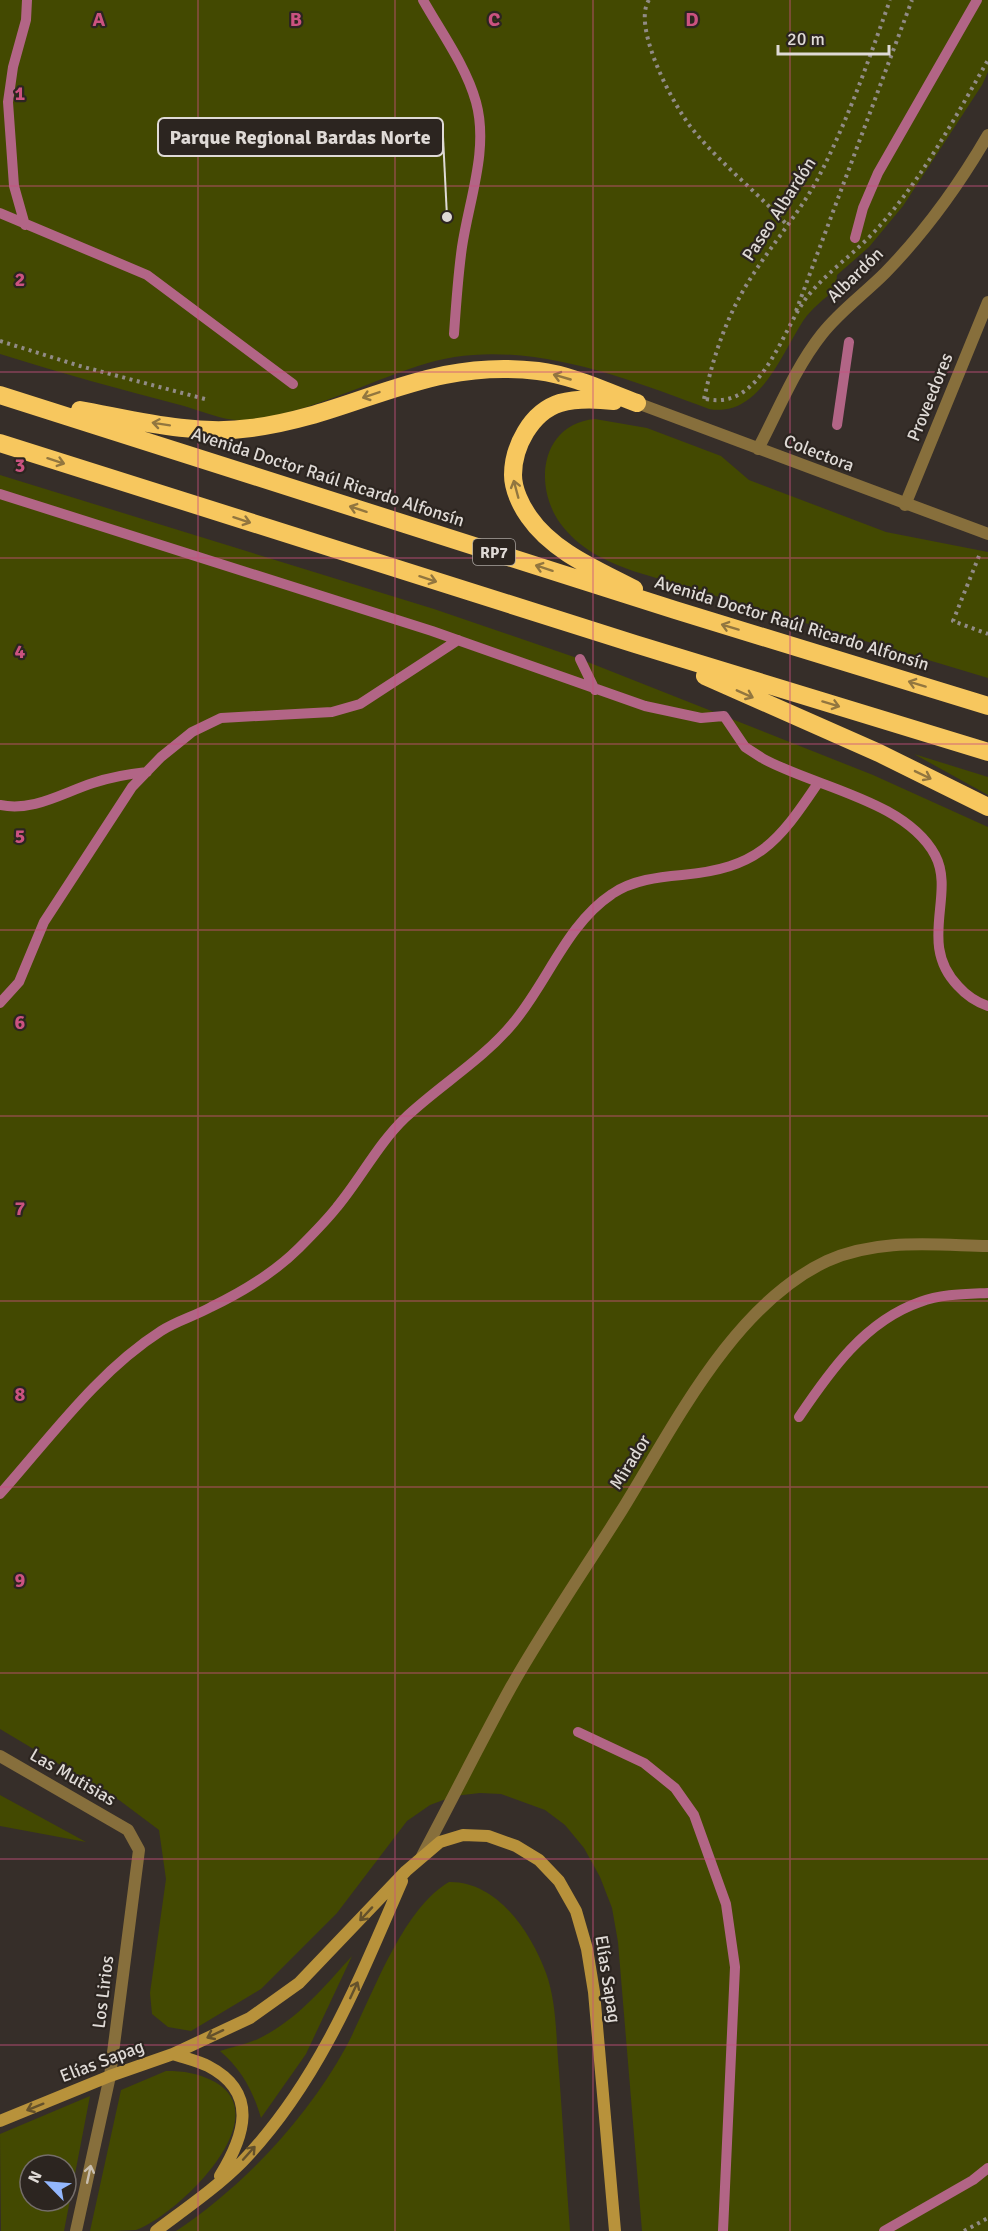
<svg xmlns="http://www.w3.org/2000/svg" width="988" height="2231" viewBox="0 0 988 2231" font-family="Signika,sans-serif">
<rect width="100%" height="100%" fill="#362e29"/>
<path fill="#434901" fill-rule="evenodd" d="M0,0H988V72L982,85L903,206L869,247L837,275L836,289C824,299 812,308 803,321C781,355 759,418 709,409C620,376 513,333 418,366C360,385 307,414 245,420C226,422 202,411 184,406C122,390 61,373 0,354Z
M595,419L647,428L721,456L749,480L886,532L988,552V678L633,571C605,561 578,548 560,523C533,485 541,424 595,419Z
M0,475L434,609L580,659L873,775L988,827V2231H642L618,1942L612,1908L600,1877L584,1848L565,1825L545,1810L501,1794L480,1793L454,1796L430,1805L407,1821L337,1913L261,1989L191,2031L168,2027L152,2014L150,1993L166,1879L159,1830L119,1800L0,1729Z
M914,754L988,777V795Z
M0,1795L86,1842L0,1826Z
M449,1882C497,1881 531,1932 546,1973C557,2003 556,2040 559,2072C563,2125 566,2178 570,2231H176C244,2186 307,2118 346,2047C372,1998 401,1910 449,1882Z
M352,1956L306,2054L261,2118C253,2091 242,2070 220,2051C233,2047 248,2044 260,2038C298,2019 324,1987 352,1956Z
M166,2071C184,2071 198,2073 215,2082C279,2118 176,2216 136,2230C123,2231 103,2231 90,2231L121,2090Z
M90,2096L64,2231H1L0,2134ZM30,2165H66V2201H30Z"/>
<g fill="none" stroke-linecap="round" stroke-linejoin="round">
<path stroke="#b26586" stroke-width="10" d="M423,0C441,32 466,66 476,102C489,149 469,200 462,247C458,275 456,305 454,334
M0,213L147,275L293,384
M25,225L14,186L8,102L13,67L26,20L27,0
M855,238L863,208L878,173L977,0
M837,425L849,342
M0,494L432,631L645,706L701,718L724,716L745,747L762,758C814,787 905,800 935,855C956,894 917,944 958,986C966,995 976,1002 988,1006
M580,659L595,690
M0,805C33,812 62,793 93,783C111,777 128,774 147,772
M0,1003L19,982L44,922L132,787L161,757L192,732L221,718L332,712L360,704L458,640
M799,1417C830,1371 865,1321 920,1302C941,1294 965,1294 988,1293
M0,1494C50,1438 97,1372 161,1331C176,1321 195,1316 211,1307C242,1292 275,1272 299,1248C312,1235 326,1221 337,1207C361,1178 378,1144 405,1118C441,1084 483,1060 514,1022C548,981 567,924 612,894C632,880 659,877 682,875C758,868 777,844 818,783
M578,1732L644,1763L675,1788L694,1815L726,1904L735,1967L723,2231
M884,2231L973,2180L988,2168"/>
<path stroke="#918b86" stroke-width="4" stroke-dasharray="3 4.5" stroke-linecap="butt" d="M649,0C631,27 675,109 694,131C722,165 758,193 788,226
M796,311L912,0
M0,341L80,366L205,399
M704,399C714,353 728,312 754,273C774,242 798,214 816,182C847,123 868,62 890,0
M706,399C762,411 781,331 807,297C827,272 854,254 876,230C921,181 955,118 988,60
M979,556L953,621L988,634
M964,2231L988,2218"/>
<path stroke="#876f3c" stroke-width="12" d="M905,505L988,302"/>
<path stroke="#876f3c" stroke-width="12" d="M637,403L988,534
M758,449C778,411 795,368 822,334C840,311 864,294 885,273C925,232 959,185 988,135
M0,1756L128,1830L139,1850L110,2076L76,2231
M422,1856C452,1800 480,1743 511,1687C545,1627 585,1569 622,1510C674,1426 733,1305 827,1261C878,1238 934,1245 988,1246"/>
<path stroke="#b8923b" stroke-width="12" d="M173,2054C185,2058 198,2061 208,2066C260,2093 244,2137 220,2176
M0,2121L110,2076L173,2054L250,2018L299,1983L406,1871L440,1842L463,1835L488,1836L516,1846L539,1860L559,1881L576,1911L587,1949L594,1992L615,2231
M156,2231C185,2209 216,2188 242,2162C319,2082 359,1980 402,1881"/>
<path stroke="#f7c75e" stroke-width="18" d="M0,395L675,610L988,706
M614,401C597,399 577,398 560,403C531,412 513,447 513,475C513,489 521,506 529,517C553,552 598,570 634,589
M80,410C135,420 194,436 251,428C355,415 425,357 538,371C571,375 605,391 637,403
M0,443L635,644L988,752
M705,676L879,753L988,807"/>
</g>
<defs><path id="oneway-shaft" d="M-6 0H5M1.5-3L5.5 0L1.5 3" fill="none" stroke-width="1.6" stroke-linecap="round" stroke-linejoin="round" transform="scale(1.5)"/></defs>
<g stroke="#92763f">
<use href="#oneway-shaft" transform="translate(562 377) rotate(-164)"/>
<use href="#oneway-shaft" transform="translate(371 395) rotate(161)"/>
<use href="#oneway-shaft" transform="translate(161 424) rotate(-171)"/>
<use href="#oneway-shaft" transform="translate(56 461) rotate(18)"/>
<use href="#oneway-shaft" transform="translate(516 489) rotate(-105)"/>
<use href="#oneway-shaft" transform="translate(358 509) rotate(-162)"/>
<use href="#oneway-shaft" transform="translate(242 520) rotate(18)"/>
<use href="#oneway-shaft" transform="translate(544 568) rotate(-162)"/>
<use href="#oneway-shaft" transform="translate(428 579) rotate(18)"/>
<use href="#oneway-shaft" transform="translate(730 627) rotate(-163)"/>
<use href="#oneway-shaft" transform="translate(917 684) rotate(-163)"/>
<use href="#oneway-shaft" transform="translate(745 694) rotate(24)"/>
<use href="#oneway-shaft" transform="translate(831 704) rotate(17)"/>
<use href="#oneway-shaft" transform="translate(923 775) rotate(26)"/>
</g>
<g stroke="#64512b">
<use href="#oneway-shaft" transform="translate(366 1914) rotate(133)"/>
<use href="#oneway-shaft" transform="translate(354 1990) rotate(-65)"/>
<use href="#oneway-shaft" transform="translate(215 2034) rotate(155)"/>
<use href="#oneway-shaft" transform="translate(35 2107) rotate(158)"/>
<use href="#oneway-shaft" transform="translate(249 2153) rotate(-48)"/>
</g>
<use stroke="#c9bfb0" href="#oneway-shaft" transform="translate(89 2174) rotate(-78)"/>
<path fill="none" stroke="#cb5280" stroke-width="1.5" stroke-opacity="0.55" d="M198,0V2231M395,0V2231M593,0V2231M790,0V2231M0,186H988M0,372H988M0,558H988M0,744H988M0,930H988M0,1116H988M0,1301H988M0,1487H988M0,1673H988M0,1859H988M0,2045H988"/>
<g text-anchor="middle" stroke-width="4.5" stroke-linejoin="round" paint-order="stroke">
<rect fill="#2c2520" stroke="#a9a49f" stroke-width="1.5" x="473" y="539" width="42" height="26" rx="4.5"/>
<g font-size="16" font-weight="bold" fill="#dfdad6">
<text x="494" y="558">RP7</text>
</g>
<g font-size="18" fill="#dfdad6" stroke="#2c2520">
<text transform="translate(779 209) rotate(-57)" y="6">Paseo Albardón</text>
<text transform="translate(855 275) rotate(-44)" y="6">Albardón</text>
<text transform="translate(930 397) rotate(-68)" y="6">Proveedores</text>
<text transform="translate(819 453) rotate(21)" y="6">Colectora</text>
<text transform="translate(328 477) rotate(18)" y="6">Avenida Doctor Raúl Ricardo Alfonsín</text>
<text transform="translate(792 623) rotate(17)" y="6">Avenida Doctor Raúl Ricardo Alfonsín</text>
<text transform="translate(630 1462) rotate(-58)" y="6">Mirador</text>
<text transform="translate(73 1777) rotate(30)" y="6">Las Mutisias</text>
<text transform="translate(608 1979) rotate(81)" y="6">Elías Sapag</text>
<text transform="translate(103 1992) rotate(-83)" y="6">Los Lirios</text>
<text transform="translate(102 2061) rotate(-21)" y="6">Elías Sapag</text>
</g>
</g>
<g font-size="20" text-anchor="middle" font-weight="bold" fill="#cb5280" stroke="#2c2520" stroke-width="4.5" stroke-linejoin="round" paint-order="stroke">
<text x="99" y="26">A</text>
<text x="296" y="26">B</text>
<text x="494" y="26">C</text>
<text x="692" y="26">D</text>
<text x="20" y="100">1</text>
<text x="20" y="286">2</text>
<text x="20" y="472">3</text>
<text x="20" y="658">4</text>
<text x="20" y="843">5</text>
<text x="20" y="1029">6</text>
<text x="20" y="1215">7</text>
<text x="20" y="1401">8</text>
<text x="20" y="1587">9</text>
</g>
<path fill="none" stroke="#dfdad6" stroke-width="2" d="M447 217L443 137"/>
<circle fill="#dfdad6" stroke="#2c2520" stroke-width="2" cx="447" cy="217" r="6"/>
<rect fill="#2c2520" stroke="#dfdad6" stroke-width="2" x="158" y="118" width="285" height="38" rx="6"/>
<g font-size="20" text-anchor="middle" font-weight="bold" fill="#dfdad6">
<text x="300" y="144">Parque Regional Bardas Norte</text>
</g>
<g transform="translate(48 2183) rotate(295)"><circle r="28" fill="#2c2520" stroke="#746d69" stroke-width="1.5"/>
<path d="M0-4.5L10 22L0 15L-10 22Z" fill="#93b7fd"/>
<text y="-9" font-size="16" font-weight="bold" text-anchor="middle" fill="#dfdad6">N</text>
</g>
<path d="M778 45v9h111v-9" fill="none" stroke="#dfdad6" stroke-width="3"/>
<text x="787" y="45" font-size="18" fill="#dfdad6" stroke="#2c2520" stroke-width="4.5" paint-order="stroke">20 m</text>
</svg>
